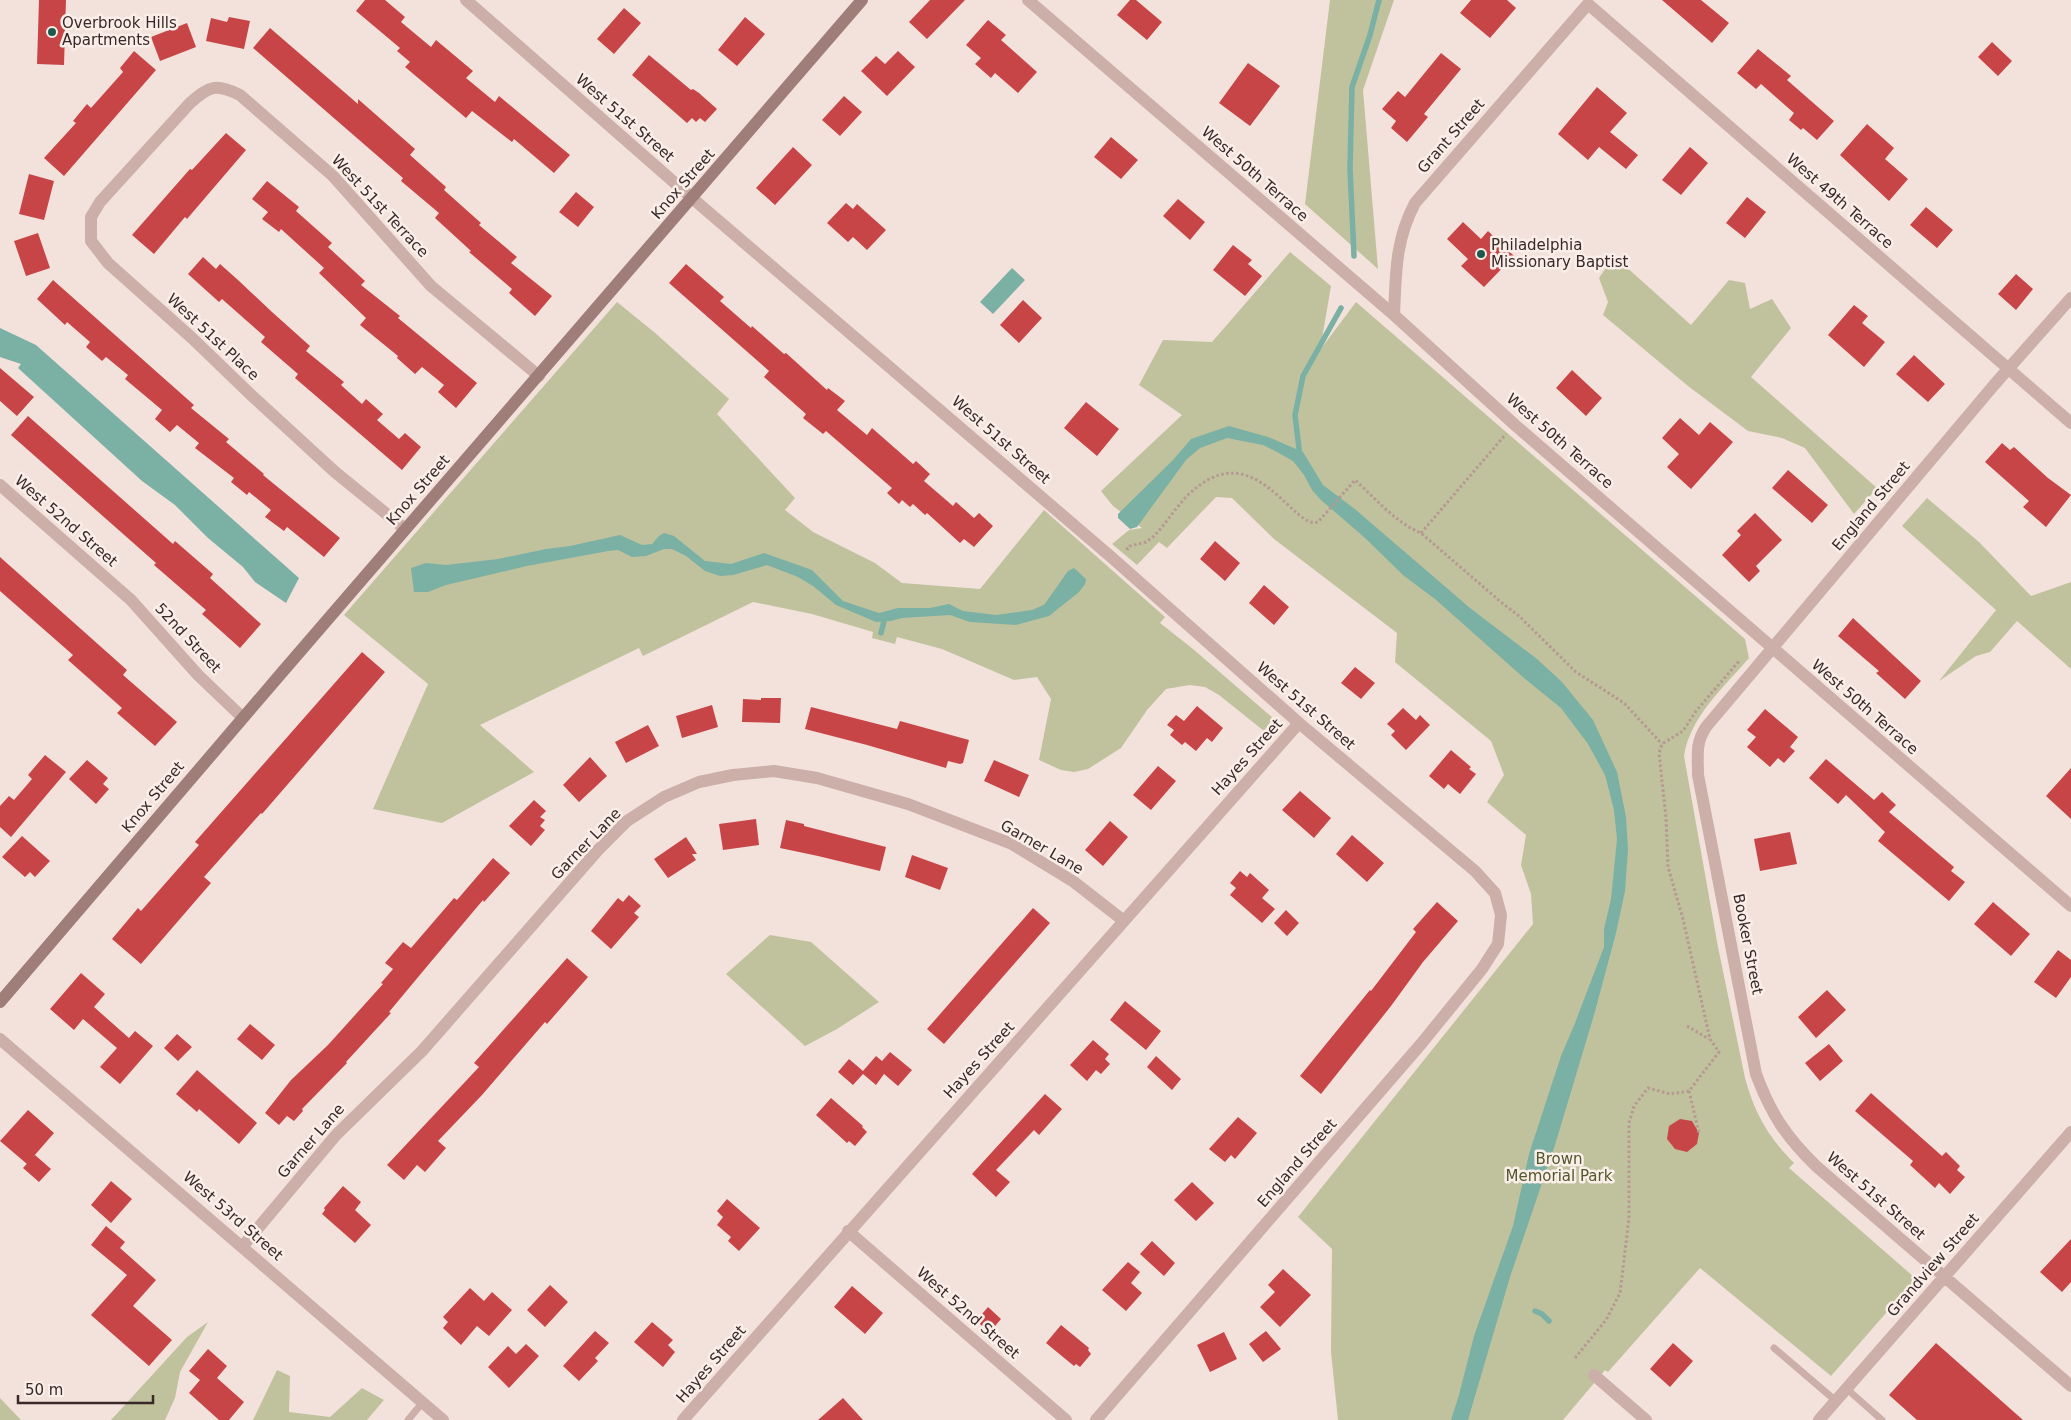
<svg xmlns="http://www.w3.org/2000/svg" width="2071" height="1420" viewBox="0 0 2071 1420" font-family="'DejaVu Sans',sans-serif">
<rect width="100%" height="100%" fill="#f3e2dc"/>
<path fill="#bfc29c" d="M1330,0H1394L1363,90L1378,269L1305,204Z
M1290,252L1331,286L1320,350L1356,302L1745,639L1749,658C1724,687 1690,717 1684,756L1718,947L1745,1078C1755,1114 1768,1137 1794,1163L1789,1168L1914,1277V1281L1831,1376L1700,1268L1608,1372L1605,1370L1563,1420H1338L1331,1352L1332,1249L1298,1217L1533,924L1531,894L1521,865L1526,835L1487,802L1504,775L1491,741L1395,662L1397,633L1274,539L1232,498L1216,497L1167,548L1159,542L1137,565L1112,544L1129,530L1142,528L1113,506L1101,491L1182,415L1139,385L1163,340L1212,342Z
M1614,256L1691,325L1729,280L1745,283L1750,309L1772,299L1791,328L1751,377L1877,488L1854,514L1805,448L1782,438L1748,431L1688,386L1603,315L1608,302L1599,278Z
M617,302L654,332L729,399L717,414L795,498L785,510L813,532L875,563L902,583L980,589L1044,510L1165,617L1160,623L1193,649L1273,718L1264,731L1219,695L1205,687L1190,685L1166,689L1147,710L1121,748L1088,769L1074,772L1061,770L1039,760L1051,699L1037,677L1014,680L942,649L897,637L895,644L872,638L873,632L812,614L753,602L643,656L639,648L480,725L534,772L442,823L373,809L428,684L344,615Z
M1927,498L1979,542L2031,596L2071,582V669L2017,621L1990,652L1976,656L1939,681L1996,610L1902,526Z
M770,935L811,942L879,1002L837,1029L805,1046L726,974Z
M208,1322L180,1372L175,1398L165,1420H111L187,1337Z
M277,1370L290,1376L289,1412L330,1417L362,1388L384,1400L367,1420H253Z
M0,1398L21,1420H0Z"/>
<path fill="#7bb0a5" d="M1012,268L1025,280L993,314L980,302Z
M0,328L36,345L299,578L286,603L255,582L243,567L208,538L175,505L142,481L18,368L21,364L0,357Z
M1229,426L1268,437L1303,452L1323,485L1356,510L1470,608L1537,659L1562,682L1593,720L1617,772L1626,817L1628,849L1625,891L1616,933L1594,1015L1555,1145L1510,1277L1468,1420H1451L1459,1395L1474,1336L1513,1226L1529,1154L1561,1056L1575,1023L1604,947V929L1611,899L1617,839L1614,810L1605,775L1588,744L1561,708L1524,678L1435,599L1403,575L1364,537L1321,500L1312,490L1304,475L1293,461L1277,452L1263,445L1227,438L1200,448L1186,460L1137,527L1130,529L1118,518V514L1173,460L1191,439Z
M664,533L674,536L705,561L731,564L764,553L812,570L843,601L879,613L898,608H930L949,604L963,611L996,615L1032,610L1044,605L1068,571L1074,568L1086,579L1085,584L1079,592L1049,616L1016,625L970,622L950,615L902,618L891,621L876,622L836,605L813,586L798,577L767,565L733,575L720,576L705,571L686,556L672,549H664L646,556L632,557L618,550L608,551L527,566L446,585L428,592H414L411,568L426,563L446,565L498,559L546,549L570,546L620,535L642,545L652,544L659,536Z"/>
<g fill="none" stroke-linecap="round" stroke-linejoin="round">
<path stroke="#7bb0a5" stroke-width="5.5" d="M1354,256L1350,168L1352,87L1370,35L1379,0
M1300,457L1295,415L1303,376L1341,308
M881,633L885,617
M1535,1311L1542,1314L1549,1321"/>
</g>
<path fill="#c84547" d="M39,0H66L64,65L37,64Z
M365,0H385L405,17L401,22L431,47L436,40L473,71L466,78L495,102L499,96L570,155L554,173L514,139L512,142L472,111L466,118L405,67L410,62L397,51L400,48L356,11Z
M930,0H965L927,39L909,22Z
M1130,0H1136L1162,22L1147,40L1117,15Z
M1471,0H1507L1516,8L1490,38L1460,13Z
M1662,0H1701L1729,23L1712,43Z
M624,8L641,23L614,54L597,39Z
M229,17L250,21L244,49L206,41L211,18L227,22Z
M745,17L765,34L737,66L718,50Z
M988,20L1006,35L1001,40L1037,72L1018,93L995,73L991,78L975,64L981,58L966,45Z
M187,23L196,47L160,61L151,37Z
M270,28L358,104V99L415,149L410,155L446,187L444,190L481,223L479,225L517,257L511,263L552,296L535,316L509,293L512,289L469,252L471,251L435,218L439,213L401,181L403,178L253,48Z
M1992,42L2012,61L1998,76L1978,57Z
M1758,49L1791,76L1787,80L1834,121L1817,140L1803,128L1801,130L1789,120L1794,113L1761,84L1756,89L1737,73Z
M134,51L156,70L64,176L44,158L76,123L73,121L87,104L91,108L123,72L120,68Z
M898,51L915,67L887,96L861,71L876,56L885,64Z
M1441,53L1461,69L1424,114L1428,117L1407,142L1391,128L1396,121L1382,109L1398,91L1405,97Z
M649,55L691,90L693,89L699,93L717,109L705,122L700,118L696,122L692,118L687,123L632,75Z
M1248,63L1280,86L1250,126L1219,103Z
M1597,87L1627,113L1610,132L1638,155L1626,169L1599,147L1588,160L1558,134Z
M844,96L862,112L840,136L822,120Z
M1867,124L1894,148L1885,159L1908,179L1889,201L1840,155Z
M226,133L246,150L187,219L185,217L154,254L132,235L190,169L192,170Z
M1111,137L1138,160L1121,179L1094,157Z
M793,147L812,165L775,205L756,188Z
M1690,147L1708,163L1681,195L1662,180Z
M29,174L54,181L44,220L19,214Z
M267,181L299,207L296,211L332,243L328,247L365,281L361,285L400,316L398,318L477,383L456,408L438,392L444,385L422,367L415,374L397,358L398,356L360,325L366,318L319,273L324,268L281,229L279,232L262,219L268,212L252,199Z
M576,192L594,207L578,227L559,212Z
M1747,197L1766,212L1745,238L1726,223Z
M1178,199L1205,222L1190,240L1163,216Z
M846,203L853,209L857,204L886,230L867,250L853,237L848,242L827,223Z
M1926,207L1953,230L1937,248L1910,225Z
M1463,222L1481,239L1488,231L1514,256L1484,287L1461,266L1468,259L1447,239Z
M38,233L50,268L26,276L14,241Z
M1233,245L1252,260L1248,264L1262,276L1245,296L1213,270Z
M203,257L216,269L220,264L238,280L272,312L310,346L306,351L344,382L341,385L362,404L366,399L383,414L377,420L399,439L405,433L421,447L402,470L295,378L298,374L261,342L265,337L222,299L219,302L188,274Z
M686,264L724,297L720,301L751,328L752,326L784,354L786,353L827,390L828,388L845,401L837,410L867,435L872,428L913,464L916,461L930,474L924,481L953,506L956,502L974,518L979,513L993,526L974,547L964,539L960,543L927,513L925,515L913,504L910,507L902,500L899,504L887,493L892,488L826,431L823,434L803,418L806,414L764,377L769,371L669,283Z
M2016,274L2033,289L2016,310L1998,294Z
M53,280L194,405L191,408L229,439L226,442L264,474L263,475L340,538L324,557L287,527L284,531L265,517L271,510L249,492L247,495L231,482L234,478L195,448L199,443L177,425L170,432L155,419L162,410L125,379L128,375L106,357L102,361L86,347L90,342L67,322L65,325L37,299Z
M1023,300L1042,318L1019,343L1000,325Z
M1854,305L1868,316L1862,323L1885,342L1864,367L1828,335Z
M1914,355L1945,384L1928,402L1896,374Z
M0,368L34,397L17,416L0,401Z
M1572,370L1602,398L1586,416L1556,388Z
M1086,402L1119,429L1097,456L1064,428Z
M28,416L173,544L175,541L213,574L210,578L261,624L240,648L202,614L206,610L154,565L156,563L11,435Z
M1680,418L1699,435L1710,422L1733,442L1691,489L1667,467L1679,454L1662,438Z
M2002,443L2010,450L2014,447L2048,478L2071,495L2046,527L2023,507L2029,501L1985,462Z
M1788,470L1828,505L1812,523L1772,488Z
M1755,513L1782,540L1756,566L1760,571L1749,582L1722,555L1741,535L1737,531Z
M1215,541L1240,563L1225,581L1200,559Z
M0,557L127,670L123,675L177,722L155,746L117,713L122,708L68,660L73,655L0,591Z
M1264,585L1289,607L1274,625L1249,603Z
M1853,618L1921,681L1905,699L1876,673L1879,671L1838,636Z
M362,652L385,672L262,814L261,813L204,877L211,883L141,964L112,939L138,908L141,911L199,845L195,842Z
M1355,667L1375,683L1361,699L1341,683Z
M761,698H781L780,723L742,722L743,699L761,700Z
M712,705L718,727L682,738L676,716Z
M1197,706L1223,728L1212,742L1207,738L1196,751L1185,742L1182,745L1170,735L1174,730L1167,725L1176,715L1184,721Z
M811,707L897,729L900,721L969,740L963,763L960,764L948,761L946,768L867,745L805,729Z
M1403,708L1416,720L1420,715L1430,725L1406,750L1391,735L1395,731L1387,724Z
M1765,709L1798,737L1790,747L1795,751L1784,763L1778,758L1770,767L1747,747L1756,737L1747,730Z
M648,725L659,746L626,763L615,742Z
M1451,750L1471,767L1469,769L1476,774L1460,794L1448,784L1444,789L1429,776Z
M45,755L66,772L11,837L0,827V806L9,796L14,800L32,779L28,775Z
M590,757L607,776L579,802L563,785Z
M1826,759L1874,800L1882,792L1896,805L1889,812L1954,867L1951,871L1965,882L1949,901L1878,841L1885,832L1846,795L1838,804L1809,778Z
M87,760L108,778L103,784L109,789L96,804L69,779Z
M994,760L1029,775L1019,797L984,781Z
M1158,766L1176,781L1151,810L1133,795Z
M2071,768V819L2046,796Z
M1300,791L1331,818L1314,838L1282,810Z
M534,800L546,811L540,817L545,820L540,826L545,830L531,846L509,826Z
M756,819L759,845L723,850L719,824Z
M786,820L804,824V826L886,847L880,871L818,856L780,848Z
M1110,821L1128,837L1103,866L1085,850Z
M1790,832L1797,864L1760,871L1754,839Z
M1352,835L1384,863L1367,882L1336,854Z
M22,836L50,861L35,877L30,872L25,877L2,857Z
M686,837L697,854H692L696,860L668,878L654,859Z
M912,855L948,868L940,890L905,877Z
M493,858L510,873L484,902L483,900L429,964L389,1012L391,1013L346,1062L347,1063L302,1109L303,1111L294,1121L287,1116L279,1125L265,1113L291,1080L328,1045L383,984L381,983L393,969L385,963L403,942L411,948L454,898L457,900Z
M1240,871L1247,877L1250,873L1269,890L1262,898L1275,909L1262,923L1230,895L1236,888L1230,883Z
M629,895L641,906L634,913L639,917L611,949L591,931L618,898L623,902Z
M1437,902L1458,921L1423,962L1391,1006L1321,1094L1300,1076L1370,990L1371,991L1416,932L1413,929Z
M1993,902L2030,934L2011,956L1974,924Z
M1033,908L1050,923L944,1044L927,1029Z
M1286,910L1299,923L1287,936L1274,923Z
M2058,950L2071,960V977L2056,998L2034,982Z
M567,958L588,977L547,1024L545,1022L482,1095L438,1141L446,1148L425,1172L417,1165L404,1180L387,1165L479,1067L474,1063Z
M81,973L105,994L94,1007L129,1038L135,1031L153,1046L120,1084L100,1067L117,1048L83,1019L74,1030L50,1009Z
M1827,990L1846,1010L1816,1038L1798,1017Z
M1125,1001L1161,1031L1146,1050L1110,1020Z
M250,1024L275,1045L262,1060L237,1039Z
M177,1034L192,1047L178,1061L164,1048Z
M1093,1040L1109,1054L1105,1059L1110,1064L1101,1074L1096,1070L1087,1081L1070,1065Z
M1829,1044L1843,1061L1820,1081L1805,1063Z
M890,1052L912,1070L898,1086L884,1074L876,1085L863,1074L853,1085L838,1072L849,1059L863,1071L876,1056L882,1061Z
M1156,1056L1181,1079L1172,1090L1147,1067Z
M197,1070L257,1123L239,1144L199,1109L197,1112L176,1094Z
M1871,1093L1942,1156L1946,1152L1960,1166L1957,1170L1965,1177L1950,1194L1939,1183L1935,1188L1910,1165L1913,1161L1855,1111Z
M1045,1094L1062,1109L1039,1135L1034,1130L996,1170L1010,1182L996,1197L972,1174Z
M831,1098L863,1126L862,1127L867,1132L855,1146L849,1141L847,1143L816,1115Z
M28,1110L54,1133L27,1164L0,1141Z
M1238,1117L1257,1133L1235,1159L1231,1155L1225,1162L1209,1149Z
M1680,1119L1692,1121L1699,1133L1697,1144L1687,1152L1675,1149L1667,1139L1669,1126Z
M35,1155L51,1169L39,1182L23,1168Z
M111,1181L132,1199L111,1223L91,1205Z
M1192,1182L1214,1203L1196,1221L1174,1200Z
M343,1186L361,1202L355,1210L371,1225L355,1243L322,1214L325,1210L324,1208Z
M727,1199L760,1228L739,1251L728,1241L731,1237L717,1225L723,1217L717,1211Z
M106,1226L125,1242L120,1248L156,1280L133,1306L172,1340L149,1366L91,1315L127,1275L91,1245Z
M2071,1239V1282L2062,1292L2040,1272Z
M1152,1241L1175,1263L1164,1276L1140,1254Z
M1128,1262L1140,1272L1131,1283L1142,1293L1126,1311L1102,1290Z
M1283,1269L1311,1295L1280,1327L1260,1307L1275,1292L1268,1285Z
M550,1285L568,1302L545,1327L527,1310Z
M852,1286L883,1313L865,1334L834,1307Z
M470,1288L484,1301L492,1292L512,1310L489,1336L477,1326L461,1345L443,1328L448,1322L443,1317Z
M988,1307L1001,1319L990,1332L976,1321Z
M652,1322L673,1340L668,1345L675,1352L663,1367L634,1342Z
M1061,1325L1089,1348L1088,1350L1091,1354L1080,1367L1076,1364L1074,1366L1046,1343Z
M595,1331L609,1343L595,1358L598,1361L579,1381L563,1366Z
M1266,1331L1281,1349L1263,1362L1249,1344Z
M1224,1332L1237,1359L1210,1372L1197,1345Z
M1673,1343L1693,1361L1670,1387L1650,1369Z
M1936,1343L2023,1420H1917L1889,1395Z
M526,1344L539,1356L509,1388L488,1367L508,1346L516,1354Z
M208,1349L227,1366L217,1378L244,1402L229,1420H219L189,1393L200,1380L189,1371Z
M843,1398L863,1420H818Z"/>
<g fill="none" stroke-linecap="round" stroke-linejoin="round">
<path stroke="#b79892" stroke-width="3" stroke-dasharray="2.5 2.5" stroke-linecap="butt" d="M1421,533L1506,434
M1126,548L1128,549L1130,546L1146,542L1153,537C1168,522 1179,501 1196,488C1257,438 1294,531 1318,522L1355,480C1375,498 1396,523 1421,533L1502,603L1519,616L1576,672L1624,703L1662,744
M1687,1026L1709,1039
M1689,1091L1699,1133
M1575,1358L1606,1320L1620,1293L1629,1218V1123L1634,1106L1648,1088L1670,1094L1689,1091L1719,1052L1710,1039L1683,919L1668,867L1666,818L1659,753L1662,744L1683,731L1696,711L1740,660"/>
<path stroke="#cbafa8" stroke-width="7" d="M1774,1348L1836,1401
M1847,1389L1882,1420
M408,1420L423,1402"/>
<path stroke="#cbafa8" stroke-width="12" d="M466,0L692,198L1110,556L1299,723L1475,871L1495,893L1501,915L1498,944L1482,969L1421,1044L1096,1420
M1028,0L1394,315L1515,425L2071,906
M2071,298L1994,385L1706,727C1695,744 1698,756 1698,775L1756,1074C1771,1114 1786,1137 1816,1166L2071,1386
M1394,315C1396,273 1395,241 1415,203L1588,4L2071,423
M0,485L131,600L198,675L242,717
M405,529L335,472L249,393L192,338L108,263L91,241V217L100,202L190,103C209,86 216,83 240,95L333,176L431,286L539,376
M0,1039L443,1420
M848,1231L1066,1420
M243,1246L336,1135L422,1051L598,850L627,821L664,797L699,782L733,775L774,771L817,778L908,804L1012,844L1074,882L1124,921
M1594,1375L1646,1420
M683,1420L1299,723
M1819,1420L2071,1132"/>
<path stroke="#9f7d79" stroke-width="12" d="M0,1002C285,666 575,335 862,0"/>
</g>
<g fill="#1d5a4e" stroke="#faeee9" stroke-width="2">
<circle cx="52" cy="32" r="5"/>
<circle cx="1481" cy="254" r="5"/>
</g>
<g text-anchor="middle" stroke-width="5" stroke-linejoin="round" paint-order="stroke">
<g font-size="15" fill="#382928" stroke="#faeee9" text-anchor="start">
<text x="62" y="28">Overbrook Hills<tspan x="62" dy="17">Apartments</tspan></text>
<text x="1491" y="250">Philadelphia<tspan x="1491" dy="17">Missionary Baptist</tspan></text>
</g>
<g font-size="15" fill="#382928" stroke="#faeee9">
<text transform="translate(625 118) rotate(41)" y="5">West 51st Street</text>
<text transform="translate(1451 136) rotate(-49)" y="5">Grant Street</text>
<text transform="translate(1255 174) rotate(41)" y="5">West 50th Terrace</text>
<text transform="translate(683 184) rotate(-49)" y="5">Knox Street</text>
<text transform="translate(1840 201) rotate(41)" y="5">West 49th Terrace</text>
<text transform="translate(380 206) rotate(47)" y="5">West 51st Terrace</text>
<text transform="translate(213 337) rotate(43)" y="5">West 51st Place</text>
<text transform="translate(1001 440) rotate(41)" y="5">West 51st Street</text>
<text transform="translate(1560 441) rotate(41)" y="5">West 50th Terrace</text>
<text transform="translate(418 490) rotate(-49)" y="5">Knox Street</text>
<text transform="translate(1871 506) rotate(-50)" y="5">England Street</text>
<text transform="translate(66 521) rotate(41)" y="5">West 52nd Street</text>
<text transform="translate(188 638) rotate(47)" y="5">52nd Street</text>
<text transform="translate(1306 706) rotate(41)" y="5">West 51st Street</text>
<text transform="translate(1865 707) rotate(41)" y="5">West 50th Terrace</text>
<text transform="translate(1247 757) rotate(-48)" y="5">Hayes Street</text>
<text transform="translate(153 797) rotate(-50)" y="5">Knox Street</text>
<text transform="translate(586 844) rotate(-46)" y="5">Garner Lane</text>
<text transform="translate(1042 847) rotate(30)" y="5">Garner Lane</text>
<text transform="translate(1748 944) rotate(79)" y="5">Booker Street</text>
<text transform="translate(979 1060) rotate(-48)" y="5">Hayes Street</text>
<text transform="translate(311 1141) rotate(-49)" y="5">Garner Lane</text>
<text transform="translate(1297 1163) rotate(-49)" y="5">England Street</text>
<text transform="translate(1876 1196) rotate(41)" y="5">West 51st Street</text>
<text transform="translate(233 1216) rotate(41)" y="5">West 53rd Street</text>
<text transform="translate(1933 1265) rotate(-49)" y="5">Grandview Street</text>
<text transform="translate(968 1313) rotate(41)" y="5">West 52nd Street</text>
<text transform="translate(711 1364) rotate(-49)" y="5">Hayes Street</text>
</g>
<g font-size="15" fill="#52562b" stroke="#faeee9">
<text x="1559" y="1164">Brown<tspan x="1559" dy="17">Memorial Park</tspan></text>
</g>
</g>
<path d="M18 1395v8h135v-8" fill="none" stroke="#382928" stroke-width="2.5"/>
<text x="25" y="1395" font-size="15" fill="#382928" stroke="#faeee9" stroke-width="4" paint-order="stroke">50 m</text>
</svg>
